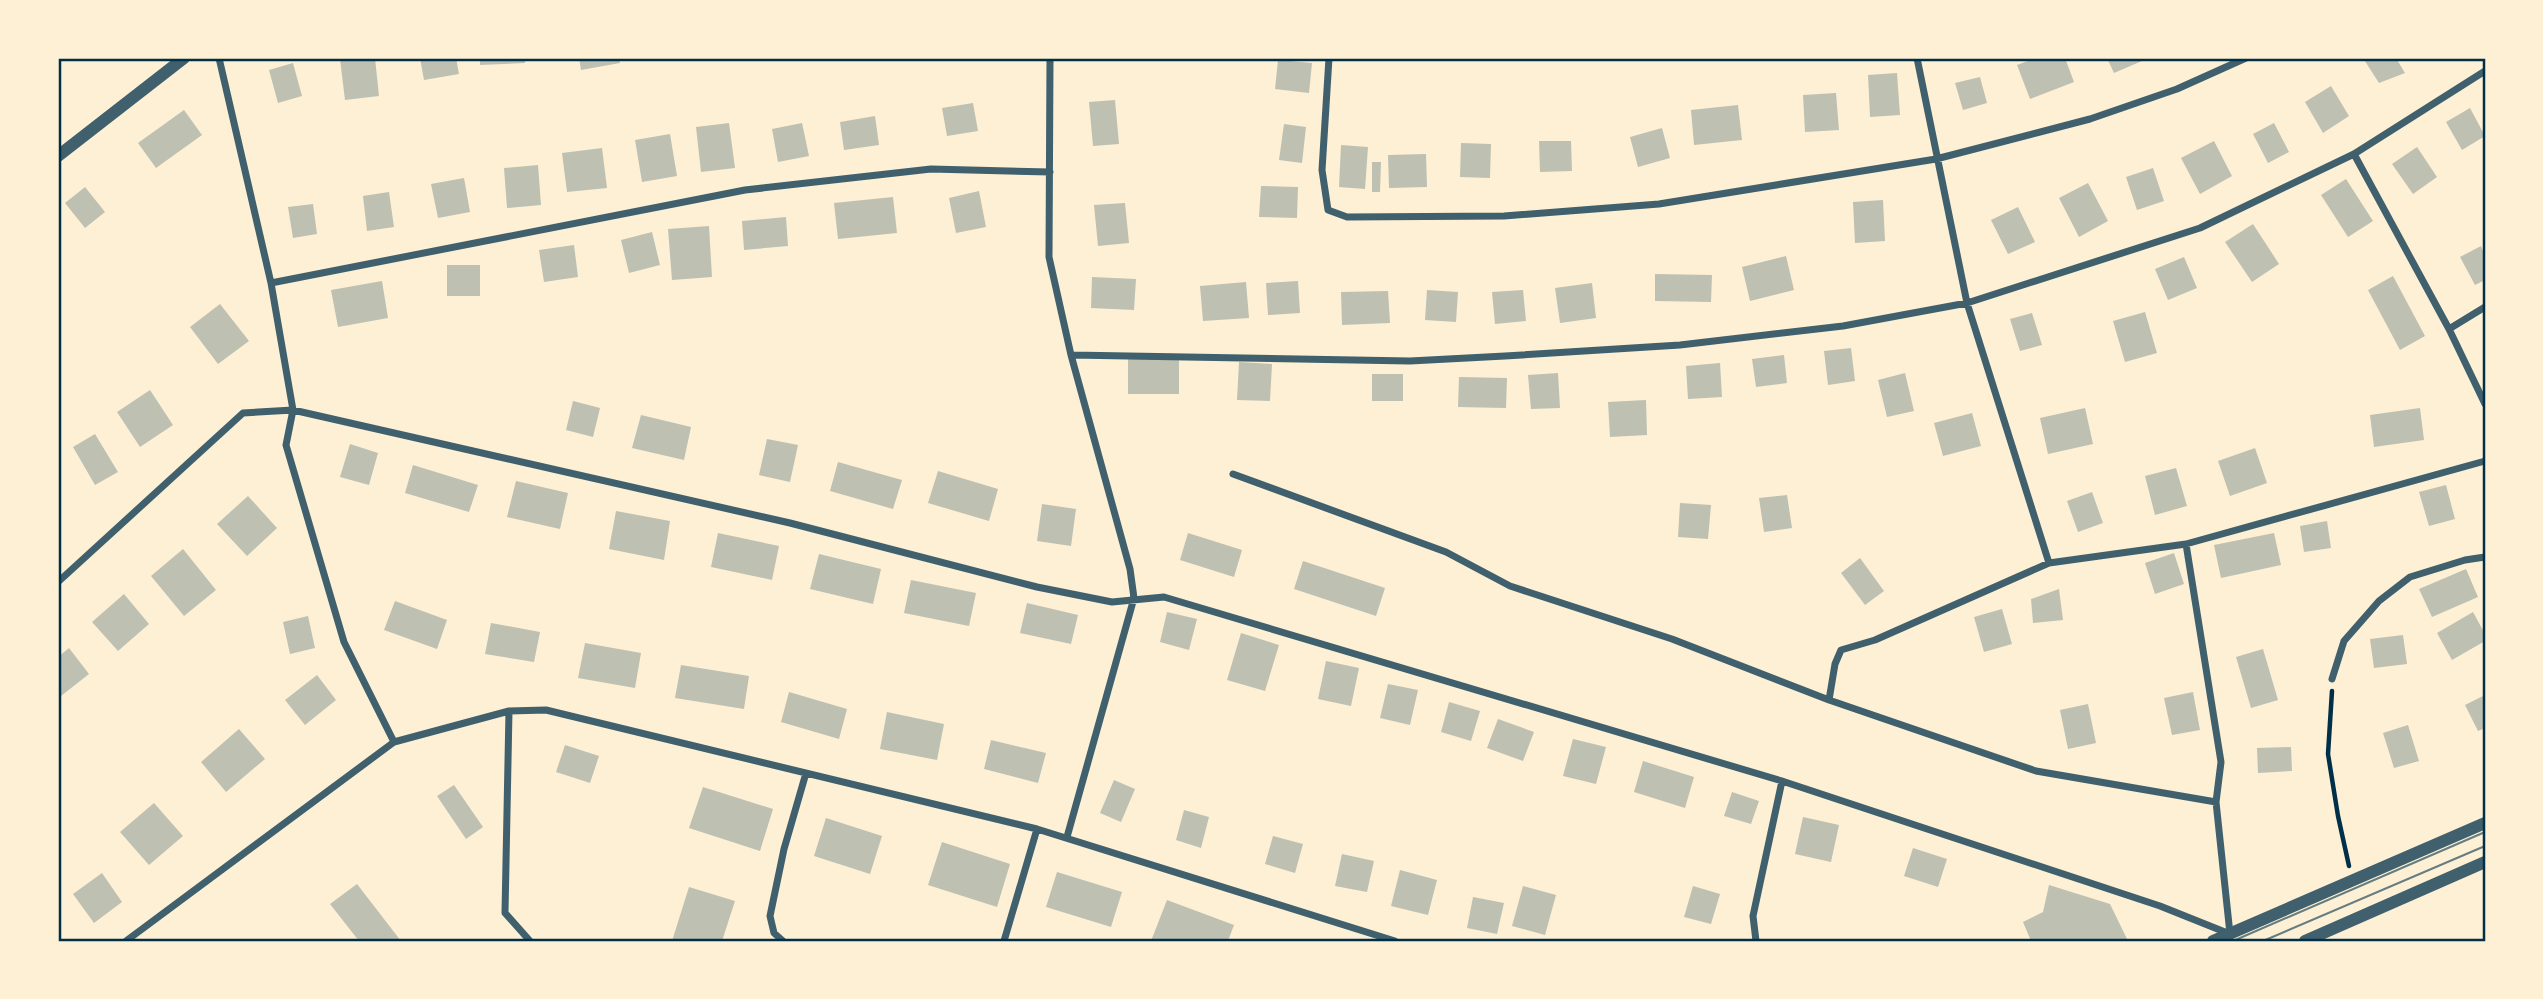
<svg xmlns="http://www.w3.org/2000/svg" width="2543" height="999" viewBox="0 0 2543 999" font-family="'IBM Plex Serif',serif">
<rect width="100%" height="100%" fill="#fdf0d5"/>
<path fill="#bec0b2" d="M375,58L379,96L345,100L340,59Z
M420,58H456L459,74L424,80Z
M480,58H525V63L480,65Z
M579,58H619L620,63L581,70Z
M2036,58H2065L2074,82L2030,99L2017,65Z
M2107,58H2149L2114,73Z
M2363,58H2396L2405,73L2379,83Z
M1278,60L1312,63L1309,93L1275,89Z
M293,63L302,96L278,103L269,70Z
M1897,73L1900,115L1870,117L1868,75Z
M1980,77L1987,103L1963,110L1955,83Z
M2331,86L2349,116L2323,133L2305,102Z
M1836,93L1839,130L1805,132L1803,95Z
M1115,100L1119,144L1093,146L1089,102Z
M973,103L978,131L947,136L942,108Z
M1738,105L1742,140L1694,145L1691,110Z
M2470,108L2485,136L2462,150L2446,122Z
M184,110L202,135L156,168L138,143Z
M875,116L879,145L844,150L840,122Z
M729,123L735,168L701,172L696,127Z
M802,123L809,156L778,162L772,129Z
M2274,123L2289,152L2268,163L2253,134Z
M1284,124L1306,127L1302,163L1279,160Z
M1662,128L1670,158L1638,167L1630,137Z
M670,134L677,176L642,182L635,140Z
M1539,141H1571L1572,171L1540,172Z
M2214,141L2232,176L2200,194L2181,158Z
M1461,143L1491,144L1490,178L1460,177Z
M1341,145L1368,147L1365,189L1339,187Z
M2417,147L2437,177L2413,194L2392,164Z
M602,148L607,188L567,192L562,153Z
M1426,154L1427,187L1389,188L1388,155Z
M1372,162H1381L1380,192H1372Z
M538,165L541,205L507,208L504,168Z
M2153,168L2164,201L2137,210L2126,177Z
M464,178L470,212L438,218L431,184Z
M2346,179L2373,221L2348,237L2321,195Z
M2088,183L2108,221L2079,237L2059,198Z
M1261,186L1298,187L1297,218L1259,217Z
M85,187L105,212L85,228L65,203Z
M979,191L986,227L956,233L949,198Z
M389,192L394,227L367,231L363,196Z
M893,197L897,233L838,239L834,203Z
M1883,200L1885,241L1855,243L1853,202Z
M1125,203L1129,243L1098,246L1094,205Z
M313,204L317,234L293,238L288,207Z
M2018,207L2035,242L2008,254L1991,220Z
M786,217L788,246L744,250L742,221Z
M2253,224L2279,264L2252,282L2225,242Z
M709,226L712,277L672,280L668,229Z
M652,232L660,265L629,273L621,240Z
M574,245L578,277L544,282L539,250Z
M2481,246L2485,256V280L2475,285L2460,257Z
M1786,256L1794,290L1750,301L1742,267Z
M2184,257L2197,288L2168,300L2155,269Z
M447,265H480V296H447Z
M1655,274L1712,275L1711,302L1655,301Z
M2393,276L2425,336L2400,350L2368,290Z
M1092,277L1136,279L1134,310L1091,308Z
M382,281L388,318L338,327L331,290Z
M1298,281L1300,313L1268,315L1266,283Z
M1246,282L1249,318L1203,321L1200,286Z
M1592,283L1596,318L1560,323L1555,288Z
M1427,290L1458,292L1456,322L1425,320Z
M1523,290L1526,321L1495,324L1492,292Z
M1388,291L1390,323L1342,325L1341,292Z
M220,304L249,341L218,364L190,327Z
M2145,312L2157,353L2125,362L2113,321Z
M2032,313L2042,345L2020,351L2010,319Z
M1851,348L1855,381L1828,385L1824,351Z
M1784,355L1787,383L1756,387L1752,359Z
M1128,358H1179V394H1128Z
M1239,362L1272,364L1270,401L1237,400Z
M1720,363L1722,397L1688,399L1686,366Z
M1558,373L1560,408L1531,409L1528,375Z
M1905,373L1914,411L1887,417L1878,380Z
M1372,374H1403V401H1372Z
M1459,377L1507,378L1506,408L1458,407Z
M150,390L173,425L140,447L117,412Z
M1646,400L1647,435L1610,437L1608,402Z
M573,401L600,408L593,437L566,430Z
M2085,408L2093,444L2048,454L2040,418Z
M2420,408L2424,440L2374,447L2370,415Z
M1972,413L1981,446L1943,456L1934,423Z
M641,415L691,427L684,460L632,448Z
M95,434L118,472L95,485L73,447Z
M767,439L798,445L790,482L759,475Z
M350,444L378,453L369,485L340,477Z
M2255,448L2267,483L2230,496L2218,461Z
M838,462L902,480L893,509L830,491Z
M413,465L478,485L469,512L405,493Z
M2176,468L2187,506L2155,515L2145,476Z
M938,471L998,489L989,521L928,503Z
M516,481L568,493L560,529L507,517Z
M2446,485L2455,519L2429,526L2419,492Z
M2092,492L2103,523L2078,532L2067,501Z
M1787,495L1792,528L1764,532L1759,498Z
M248,496L277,528L247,556L217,524Z
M1680,503L1711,505L1708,539L1678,537Z
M1042,504L1076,509L1071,546L1037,541Z
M616,511L670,521L664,560L609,549Z
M2327,521L2331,548L2304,552L2300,526Z
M718,533L779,546L772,580L711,567Z
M1188,533L1242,550L1234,577L1180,560Z
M2274,533L2281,565L2221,578L2214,545Z
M183,549L216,590L184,616L151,576Z
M2174,553L2184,584L2155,594L2145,563Z
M819,554L881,569L873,604L810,589Z
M1860,558L1884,591L1865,605L1841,573Z
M1303,561L1385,588L1376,616L1294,589Z
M2466,569L2478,597L2432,617L2419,589Z
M911,580L976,593L969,626L904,613Z
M2059,589L2063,620L2033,623L2031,599Z
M124,594L149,624L118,651L92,622Z
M395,601L447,620L437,649L384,630Z
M1027,603L1078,615L1071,644L1020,633Z
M2002,609L2012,644L1984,652L1974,617Z
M1167,612L1197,619L1189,650L1160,642Z
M2473,612L2485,634V641L2452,660L2437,633Z
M308,616L315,648L290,654L283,622Z
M491,623L540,632L534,662L485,654Z
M1241,633L1279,645L1265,691L1227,680Z
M2403,635L2407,664L2374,668L2370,639Z
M585,643L641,653L635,688L578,678Z
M69,648L89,674L61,696L58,692V657Z
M2263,649L2278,700L2251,708L2236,657Z
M1326,661L1359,668L1351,706L1318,699Z
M681,665L749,676L744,709L675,698Z
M317,675L336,700L305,725L285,700Z
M1388,684L1418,690L1410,725L1380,718Z
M789,692L847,709L839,739L781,722Z
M2193,692L2200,730L2172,735L2164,698Z
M2485,695V728L2478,731L2465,705Z
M1449,702L1480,711L1471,741L1441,732Z
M2088,704L2096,743L2068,749L2060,710Z
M887,712L944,724L937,760L880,749Z
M1498,719L1534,732L1523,761L1487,748Z
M2408,725L2419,761L2394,768L2383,733Z
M239,729L265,759L226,792L201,762Z
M1573,739L1606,747L1596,784L1563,776Z
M991,740L1046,753L1038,783L984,769Z
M565,745L599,756L590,783L556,772Z
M2291,747L2292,771L2258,773L2257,748Z
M1643,761L1694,777L1685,808L1634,792Z
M1114,780L1135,789L1121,822L1100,813Z
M454,785L483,827L466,839L437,796Z
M703,787L773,809L760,851L689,828Z
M1732,792L1759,801L1751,824L1724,816Z
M154,803L183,836L149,865L120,832Z
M1184,810L1209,817L1201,848L1176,840Z
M1803,817L1839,825L1831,862L1795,854Z
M826,818L882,836L870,874L814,856Z
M1273,836L1303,844L1295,873L1265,864Z
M942,842L1010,864L997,907L928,885Z
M1913,848L1947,859L1938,887L1904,876Z
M1342,854L1374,861L1367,892L1335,886Z
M1400,870L1437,880L1428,915L1391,906Z
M1057,872L1122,892L1111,927L1046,907Z
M102,873L122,902L94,923L73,894Z
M357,884L401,941H359L330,904Z
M2049,885L2110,904L2128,941H2031L2023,922L2043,912Z
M1523,886L1556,895L1545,935L1512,926Z
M1693,886L1720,894L1711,924L1684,917Z
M689,887L735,901L722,941H672Z
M1473,897L1504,903L1497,934L1467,928Z
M1167,900L1234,925L1228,941H1151Z"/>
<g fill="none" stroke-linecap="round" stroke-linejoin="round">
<path stroke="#003049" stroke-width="4.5" d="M2332,691L2328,754L2338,816L2349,866"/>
<path stroke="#3f606c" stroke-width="7" d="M219,58L271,283L293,410L286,445L344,642L394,742
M1050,58L1049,257L1071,355L1130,569L1134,598L1067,837
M1329,58L1322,170L1328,210L1347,217L1504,216L1659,204L1936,159L2090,119L2177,89L2246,58
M1917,58L1967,303L2049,563
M2354,154L2449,329L2485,404
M271,283L745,190L931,169L1050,172
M2449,329L2485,307
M1071,355L1410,361L1505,356L1680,345L1843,326L1967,303L2200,228L2354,154L2485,71
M2186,544L2221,762L2216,802
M58,582L243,413L293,410L790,523L1037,587L1112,602L1164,597L1782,781L2160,906L2230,934L2216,802L2036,771L1829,700L1672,639L1510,586L1446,552L1233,474
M2332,679L2344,641L2379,601L2410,577L2465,560L2485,557
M1829,700L1835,664L1841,650L1875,640L2049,563L2186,544L2485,461
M509,711L505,913L530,941
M126,941L394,742L509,711L546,710L1037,829L1395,941
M783,941L774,933L770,916L784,849L806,773
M1004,941L1037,829
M1756,941L1753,916L1782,781"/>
<path stroke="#3f606c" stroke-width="12" d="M58,156L184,58
M2213,941L2485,823
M2305,941L2485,862"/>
<path stroke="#657d81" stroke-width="2" d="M2233,941L2485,832
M2263,941L2485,846"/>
</g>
<rect width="2543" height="999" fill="none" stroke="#fdf0d5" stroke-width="119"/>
<rect x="60" y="60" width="2424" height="880" fill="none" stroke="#003049" stroke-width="2.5"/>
</svg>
